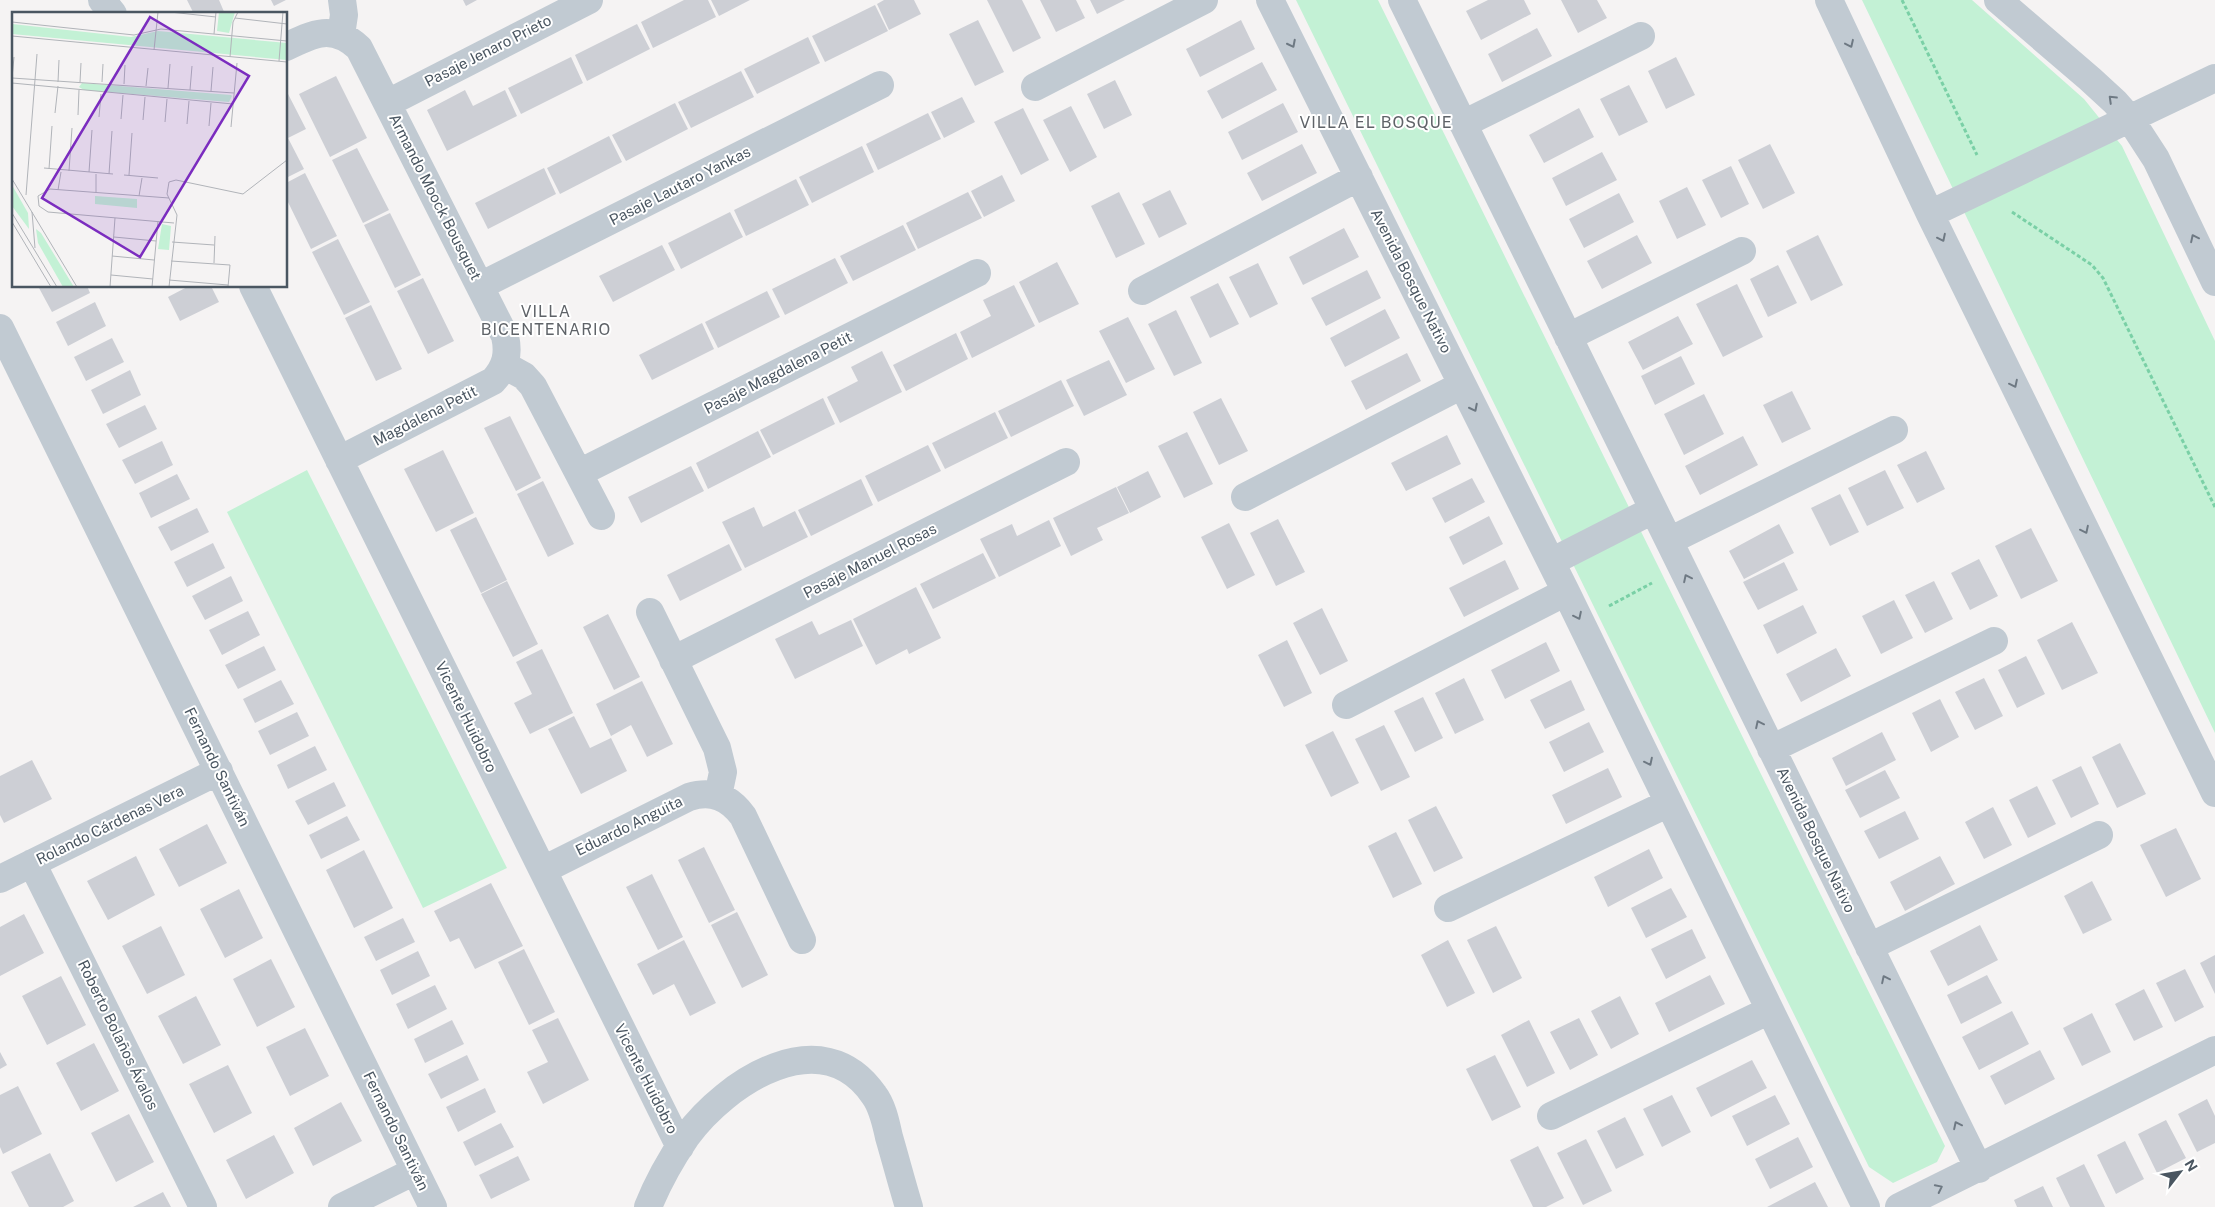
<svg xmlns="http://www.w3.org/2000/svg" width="2215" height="1207" viewBox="0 0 2215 1207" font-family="'Public Sans',sans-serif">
<rect width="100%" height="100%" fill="#f5f3f3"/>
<path fill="#c3f1d5" d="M1296,0H1378L1945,1146L1937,1162L1893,1183L1869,1167Z
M1862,0H1972L2084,99L2122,146L2215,341V733Z
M307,470L507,868L423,908L227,512Z"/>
<path fill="#cdcfd5" d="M187,0H219L225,14H194Z
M271,0H286L274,6Z
M463,0H477L466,6Z
M684,0H708L716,17L653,48L641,22Z
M711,0H750L719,16Z
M884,0H914L921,14L889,30L877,4Z
M987,0H1022L1041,38L1013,52Z
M1040,0H1076L1085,18L1056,32Z
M1090,0H1125L1097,14Z
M1488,0H1524L1531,14L1481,40L1466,11Z
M1561,0H1597L1607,18L1578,33Z
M875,5L888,31L825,62L812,36Z
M978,20L1004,72L975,86L949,34Z
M1241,20L1255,49L1200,77L1186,49Z
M637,24L650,49L587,81L575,55Z
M1537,28L1552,56L1502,82L1488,54Z
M808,37L820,63L757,94L744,69Z
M571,57L583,83L521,114L508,88Z
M1676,57L1695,95L1666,109L1648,71Z
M1262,62L1277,90L1222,119L1207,91Z
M741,71L754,97L691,128L678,102Z
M336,76L367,138L330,157L299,94Z
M1115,80L1132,115L1104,129L1087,94Z
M1629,85L1648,122L1619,136L1600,99Z
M286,90L306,129L288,138L304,169L286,178Z
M465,90L473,106L505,90L517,116L447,151L427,110Z
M962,97L975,122L944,138L931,112Z
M675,103L688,129L626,161L612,135Z
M1283,103L1298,132L1242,160L1228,132Z
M1071,106L1097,157L1070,172L1043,120Z
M1023,108L1049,160L1021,175L994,122Z
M1579,108L1594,137L1544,163L1529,135Z
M928,113L941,139L878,170L866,144Z
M609,136L622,162L560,194L547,168Z
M1302,144L1317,173L1262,201L1247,173Z
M1770,144L1795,193L1763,209L1738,160Z
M862,146L874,172L812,203L799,177Z
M357,148L389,210L363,223L332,160Z
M1602,152L1617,180L1566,206L1552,178Z
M1731,166L1749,204L1721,218L1702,180Z
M544,168L556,194L488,229L475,203Z
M305,173L337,236L311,249L286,198V183Z
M1002,175L1015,201L984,217L971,191Z
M796,179L809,205L746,236L734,210Z
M1687,187L1706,225L1677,239L1659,201Z
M1170,190L1187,224L1159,238L1142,204Z
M968,192L982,218L918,249L906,223Z
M1119,192L1145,244L1116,258L1091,206Z
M1619,193L1634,222L1584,248L1569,219Z
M730,212L743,237L681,269L668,243Z
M390,213L421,275L395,288L364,225Z
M903,225L916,250L853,281L840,256Z
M1344,228L1359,257L1303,285L1289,257Z
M1637,235L1652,263L1602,289L1587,261Z
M1818,235L1843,285L1811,301L1786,251Z
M338,239L370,302L344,315L312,252Z
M662,245L675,270L613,302L599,276Z
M835,258L848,283L785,315L772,289Z
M1057,262L1079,304L1039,323L1019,282Z
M1258,263L1278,304L1250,318L1229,277Z
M1778,265L1797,303L1768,317L1750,279Z
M1367,270L1381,298L1326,326L1311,298Z
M423,278L454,341L428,354L397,291Z
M1218,283L1239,324L1210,338L1190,297Z
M1737,284L1763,337L1723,357L1696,304Z
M1014,285L1035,326L972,358L960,332L991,316L983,300Z
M42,286H87L90,293L52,312L39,288Z
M189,286H211L219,302L180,321L168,297Z
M767,291L780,317L718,348L705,322Z
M95,302L106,326L68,346L56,322Z
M371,305L402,369L376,381L345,318Z
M1385,309L1400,338L1345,367L1330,338Z
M1176,310L1202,363L1174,376L1148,324Z
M1678,316L1693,344L1643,370L1628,342Z
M1128,317L1155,369L1126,383L1099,331Z
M702,323L714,349L652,380L639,355Z
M956,333L968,359L906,391L893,365Z
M112,338L124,362L86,381L74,357Z
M882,351L902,392L840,423L827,397L858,381L851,367Z
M1407,353L1421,381L1366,410L1351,381Z
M1681,356L1695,384L1655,405L1641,376Z
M1109,360L1127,395L1084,416L1066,380Z
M130,370L141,395L103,414L91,390Z
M1061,380L1074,406L1011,437L998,411Z
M1792,391L1811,429L1782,443L1763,405Z
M1704,394L1724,434L1684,455L1664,414Z
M823,398L835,424L773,455L760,430Z
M1221,398L1248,451L1219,465L1193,412Z
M145,405L157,429L119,448L106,424Z
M995,412L1008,438L945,469L932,443Z
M510,416L541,478L516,491L484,428Z
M758,431L771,457L708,489L696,463Z
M1187,432L1213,484L1184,498L1158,446Z
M1447,435L1461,464L1406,491L1391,463Z
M1743,436L1758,465L1700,495L1685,466Z
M162,441L173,465L135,484L122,460Z
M928,445L941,471L878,502L865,476Z
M443,450L474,513L436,532L404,469Z
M1926,451L1945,489L1917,503L1897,465Z
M691,466L704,491L641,523L628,497Z
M1885,470L1904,508L1867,526L1848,488Z
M1148,471L1161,497L1130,513L1117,487Z
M177,474L190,499L151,518L139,493Z
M1472,478L1485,502L1445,523L1432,498Z
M861,479L873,505L811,536L798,510Z
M543,481L574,544L548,557L517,494Z
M1116,487L1129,513L1097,528L1103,540L1071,556L1053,518Z
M1840,494L1859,532L1830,546L1811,508Z
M754,507L763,527L795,511L808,537L745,568L722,522Z
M197,508L209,532L171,551L158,527Z
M1489,516L1503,544L1463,565L1449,537Z
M476,517L507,580L481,593L450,530Z
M1278,519L1305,572L1276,586L1250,533Z
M1049,520L1061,546L999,577L980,539L1012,524L1017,536Z
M1229,523L1255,575L1227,589L1201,537Z
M1779,524L1794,553L1744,579L1729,551Z
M2031,528L2058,581L2021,599L1995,546Z
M213,543L225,568L187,587L174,562Z
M729,544L742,570L680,601L667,575Z
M983,553L996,578L933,609L920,584Z
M1979,559L1998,596L1970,610L1951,573Z
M1505,560L1519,589L1464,617L1449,588Z
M1784,562L1798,590L1758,610L1743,582Z
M231,576L243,601L205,620L192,596Z
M507,581L538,644L513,657L481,594Z
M1934,581L1953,619L1925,633L1905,595Z
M916,587L941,638L909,654L907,649L876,665L853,619Z
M1894,600L1913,638L1881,654L1862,616Z
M1803,605L1817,633L1777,654L1763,625Z
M1322,608L1348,661L1320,675L1293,623Z
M248,611L260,635L222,655L209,630Z
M608,614L640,677L614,690L583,627Z
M851,620L863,646L795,679L775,639L812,621L819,635Z
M2072,622L2098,673L2062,690L2037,640Z
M1287,640L1312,693L1284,707L1258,655Z
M1546,642L1560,671L1505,699L1491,670Z
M264,646L276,670L238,689L225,665Z
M1836,648L1851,676L1801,702L1786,674Z
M542,649L573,713L530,734L514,703L532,694L516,662Z
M2026,656L2045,694L2017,708L1998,670Z
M1464,678L1484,720L1455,734L1435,693Z
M1984,678L2003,716L1975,730L1955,692Z
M281,680L294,704L255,723L243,699Z
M1571,680L1585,710L1545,729L1530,700Z
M642,681L673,744L647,757L631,725L611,736L596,704Z
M1423,697L1443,738L1415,752L1394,711Z
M1940,699L1959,737L1931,752L1912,713Z
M297,712L309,736L270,755L258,731Z
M574,716L590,748L611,738L627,771L581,794L548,729Z
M1589,722L1604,752L1564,772L1549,742Z
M1384,725L1410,777L1381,791L1355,739Z
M1333,731L1359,783L1331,797L1305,745Z
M1882,732L1896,760L1846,786L1832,758Z
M2120,743L2146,794L2117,808L2092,757Z
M315,746L327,770L288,789L277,765Z
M32,760L52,799L4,823L0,815V776Z
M2081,766L2099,804L2071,818L2052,780Z
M1608,768L1622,797L1566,824L1552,795Z
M1885,770L1900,798L1860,818L1845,790Z
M334,782L346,806L308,825L295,801Z
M2037,786L2056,824L2028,838L2009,800Z
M1436,806L1463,858L1434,872L1408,820Z
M1993,807L2012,845L1984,859L1965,822Z
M1905,811L1919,839L1879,859L1864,831Z
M347,816L360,840L321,859L309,835Z
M207,824L227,863L179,887L159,849Z
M2176,828L2201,879L2166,897L2140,845Z
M1396,832L1422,884L1393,898L1368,846Z
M704,847L735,910L709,923L678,860Z
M1649,849L1663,878L1608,907L1594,877Z
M364,850L393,908L354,928L326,870Z
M136,856L155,895L108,920L87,881Z
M1940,856L1955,884L1905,911L1890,882Z
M652,874L683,937L658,950L626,887Z
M2092,881L2112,920L2083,934L2064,896Z
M491,883L523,946L475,969L459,938L450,942L434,911Z
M1671,888L1687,917L1646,938L1631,908Z
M239,889L263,938L225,958L200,909Z
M737,912L768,975L742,988L711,925Z
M24,914L44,953L0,976V927Z
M403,918L415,942L376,961L364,937Z
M1980,925L1998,960L1948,986L1930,951Z
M161,926L185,975L147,994L122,946Z
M1496,926L1522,978L1493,993L1467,940Z
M1692,929L1706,958L1666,979L1651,949Z
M684,940L716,1003L690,1016L674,984L653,995L637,964Z
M1448,940L1475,993L1447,1007L1421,955Z
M524,949L555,1012L529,1025L498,962Z
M418,951L430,976L392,995L380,970Z
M2215,955V994L2200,963Z
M271,959L295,1007L257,1027L233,979Z
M2185,969L2204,1007L2175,1022L2156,983Z
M1710,975L1725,1004L1669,1032L1655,1003Z
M1987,975L2002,1003L1961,1024L1947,995Z
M61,976L86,1025L47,1045L22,996Z
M435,985L447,1009L408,1029L396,1004Z
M2144,989L2163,1027L2134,1041L2115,1004Z
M196,996L221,1045L183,1064L158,1016Z
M1620,996L1639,1034L1611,1049L1591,1011Z
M2012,1011L2029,1044L1979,1070L1962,1037Z
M2092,1013L2111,1052L2082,1066L2063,1028Z
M558,1018L589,1080L543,1104L527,1072L548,1062L532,1030Z
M1579,1018L1598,1055L1570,1070L1550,1032Z
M452,1020L464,1044L425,1063L414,1039Z
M1529,1020L1555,1073L1527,1087L1501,1035Z
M305,1028L329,1076L290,1096L266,1047Z
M94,1043L119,1091L81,1111L56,1063Z
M2040,1050L2055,1079L2005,1105L1990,1076Z
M0,1052L7,1065L0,1069Z
M467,1055L479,1080L441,1099L428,1074Z
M1495,1055L1521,1107L1492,1121L1466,1069Z
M1752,1060L1767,1088L1711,1117L1696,1088Z
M228,1065L252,1113L214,1133L189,1084Z
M18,1086L42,1134L3,1154L0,1147V1095Z
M485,1088L496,1112L458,1132L446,1107Z
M1672,1095L1691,1132L1662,1147L1643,1109Z
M1775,1095L1790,1124L1747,1146L1732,1116Z
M2207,1099L2215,1116V1143L2197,1152L2178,1114Z
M341,1102L362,1141L313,1166L294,1128Z
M129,1114L154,1162L116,1182L91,1133Z
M1625,1117L1644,1155L1616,1169L1597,1131Z
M2166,1120L2186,1158L2157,1173L2138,1134Z
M501,1123L514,1147L475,1166L463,1142Z
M274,1135L294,1173L246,1199L226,1160Z
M1798,1137L1813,1167L1770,1189L1755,1159Z
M1586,1139L1612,1191L1583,1205L1557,1153Z
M2125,1141L2144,1179L2116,1194L2097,1155Z
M1538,1146L1564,1198L1546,1207H1533L1510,1160Z
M50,1153L74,1201L63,1207H29L11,1172Z
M518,1156L530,1180L491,1199L479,1175Z
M2084,1164L2105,1207H2070L2056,1178Z
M1815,1182L1828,1207H1767Z
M2043,1186L2053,1207H2017L2014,1200Z
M163,1192L171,1207H133Z"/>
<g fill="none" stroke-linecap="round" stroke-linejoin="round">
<path stroke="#7ad0a6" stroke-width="3" stroke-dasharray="4 2.5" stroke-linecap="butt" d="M1902,0L1977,155
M2012,212L2092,265L2103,278L2215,507
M1609,606L1652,583"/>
<path stroke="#c1cad2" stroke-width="28" d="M102,0L113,14
M1270,0L1566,592L1866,1207
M1402,0L1979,1169
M1829,0L1930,214L2215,793
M1998,0L2090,79L2115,102L2130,119L2156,159L2215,282
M341,35L344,15L342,0
M286,47C314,33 333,24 359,48L505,336C509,354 506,367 493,381L339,460
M1035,87L1204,0
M388,103L589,0
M1463,124L1641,36
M1930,214L2215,78
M253,286L680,1147
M480,286L880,85
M1142,291L1359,177
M0,328L433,1207
M1568,337L1742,251
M504,365L524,376L533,386L601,516
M579,473L977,273
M1245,497L1462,385
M1669,541L1894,430
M1551,562L1653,510
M650,612L717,748L723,772L718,796
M673,660L1066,462
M1346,705L1566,592
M1771,749L1994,641
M32,863L203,1207
M543,870L689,797C712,790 729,797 743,816L802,940
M0,879L219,771
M1448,908L1669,803
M1869,947L2099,835
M1551,1116L1770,1010
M342,1207L415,1171
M648,1207C658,1182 671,1159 686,1137C726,1082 822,1019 874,1095C883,1107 886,1124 889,1137C896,1161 902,1184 909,1207
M1899,1207L2215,1050"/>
</g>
<defs><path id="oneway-chevron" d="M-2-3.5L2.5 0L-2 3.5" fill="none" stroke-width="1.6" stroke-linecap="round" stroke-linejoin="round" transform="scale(1.25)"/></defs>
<g stroke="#6e7983">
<use href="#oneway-chevron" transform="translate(1292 44) rotate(63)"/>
<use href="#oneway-chevron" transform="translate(1850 44) rotate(65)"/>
<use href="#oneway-chevron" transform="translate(2112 99) rotate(-136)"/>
<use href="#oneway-chevron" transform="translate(1942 238) rotate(64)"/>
<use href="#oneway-chevron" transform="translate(2194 238) rotate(-116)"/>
<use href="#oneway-chevron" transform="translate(2014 384) rotate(64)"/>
<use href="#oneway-chevron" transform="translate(1474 408) rotate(63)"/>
<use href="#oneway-chevron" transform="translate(2085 530) rotate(64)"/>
<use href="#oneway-chevron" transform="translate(1687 578) rotate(-116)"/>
<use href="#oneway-chevron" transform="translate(1578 616) rotate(64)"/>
<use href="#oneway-chevron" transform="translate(1759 724) rotate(-116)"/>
<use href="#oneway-chevron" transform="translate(1649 762) rotate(64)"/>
<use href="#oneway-chevron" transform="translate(1885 979) rotate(-116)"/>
<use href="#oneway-chevron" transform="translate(1957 1125) rotate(-116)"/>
<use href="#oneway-chevron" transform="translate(1939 1188) rotate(-26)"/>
</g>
<g text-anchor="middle" stroke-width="4" stroke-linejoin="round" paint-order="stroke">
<g font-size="15" fill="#4a5661" stroke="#fff">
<text transform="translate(488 51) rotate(-27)" y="5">Pasaje Jenaro Prieto</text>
<text transform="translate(680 186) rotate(-27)" y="5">Pasaje Lautaro Yankas</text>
<text transform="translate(435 197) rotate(63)" y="5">Armando Moock Bousquet</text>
<text transform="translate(1411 281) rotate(63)" y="5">Avenida Bosque Nativo</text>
<text transform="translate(778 373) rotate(-27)" y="5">Pasaje Magdalena Petit</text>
<text transform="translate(425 416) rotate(-27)" y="5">Magdalena Petit</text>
<text transform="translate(870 561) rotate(-27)" y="5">Pasaje Manuel Rosas</text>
<text transform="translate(466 717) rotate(64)" y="5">Vicente Huidobro</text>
<text transform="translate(217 767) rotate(64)" y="5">Fernando Santiván</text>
<text transform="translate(110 825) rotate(-26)" y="5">Rolando Cárdenas Vera</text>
<text transform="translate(629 826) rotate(-26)" y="5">Eduardo Anguita</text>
<text transform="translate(1816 840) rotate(64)" y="5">Avenida Bosque Nativo</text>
<text transform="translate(118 1035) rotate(64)" y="5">Roberto Bolaños Ávalos</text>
<text transform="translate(646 1079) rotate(63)" y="5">Vicente Huidobro</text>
<text transform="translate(396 1131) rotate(64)" y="5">Fernando Santiván</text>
</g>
<g font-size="16" letter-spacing="1" fill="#5f6368" stroke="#fff">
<text x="1376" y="128">VILLA EL BOSQUE</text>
<text x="546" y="317">VILLA<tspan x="546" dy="18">BICENTENARIO</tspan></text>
</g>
</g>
<g transform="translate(12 12)">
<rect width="275" height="275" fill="#f5f3f3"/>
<path d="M207,0H223L217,21L205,19ZM0,12L119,25L146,19L275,31V48L0,22ZM70,71L219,83L220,84L217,90L72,78L67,75ZM0,173L16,201L17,217L0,194ZM83,184L125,187V196L83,192ZM150,212L159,214L157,238L146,237ZM24,217L29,221L62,275H51L26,231Z" fill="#c3f1d5"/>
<path fill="none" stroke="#b1b4b9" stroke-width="1" d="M158,0L204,5M223,6L275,12M0,10L122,23L149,17L275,29M202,22L204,0M0,24L275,50M142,38L146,0M218,45L221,10L226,0M267,49L271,0M0,66L222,81M0,66L2,45M46,70L47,48M68,70L69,51M90,70L91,52M0,71L221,92M112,72L113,53M134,74L136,56M156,76L158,52M178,78L180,54M199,79L201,55M43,101L46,74M66,103L67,78M87,105L89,82M109,107L111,83M131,108L133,85M153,110L155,87M175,112L177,89M197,114L199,91M219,115L225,51M32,156L101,162M37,157L40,114M57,159L60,116M77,160L80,118M97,162L100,119M112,163L146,166M117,163L120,121M0,167L65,275M46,178L49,160M84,181V162M14,183L25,42M26,184L27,194L36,200L162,211M26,184L38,177L157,186M127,184L130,166M20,200L23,236M0,201L45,275M0,210L39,275M102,225L144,229M160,230L202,233M100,244L142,248M159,249L218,253L216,275M202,251L203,224M99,263L141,267M157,268L216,273M98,275L103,206M140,275L146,209M157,275L165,203L155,182L157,170L164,168L231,182L275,148"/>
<path fill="#7b2cbf" fill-opacity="0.15" stroke="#7b2cbf" stroke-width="2.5" d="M138,5L237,64L128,245L30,186Z"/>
<rect width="275" height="275" fill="none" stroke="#4a5661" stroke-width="2.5"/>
</g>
<g transform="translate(2180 1172) rotate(59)" stroke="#ffffff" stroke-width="4" paint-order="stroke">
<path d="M0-4L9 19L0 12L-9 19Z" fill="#4a5661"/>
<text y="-8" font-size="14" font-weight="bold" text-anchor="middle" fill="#4a5661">N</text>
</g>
</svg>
